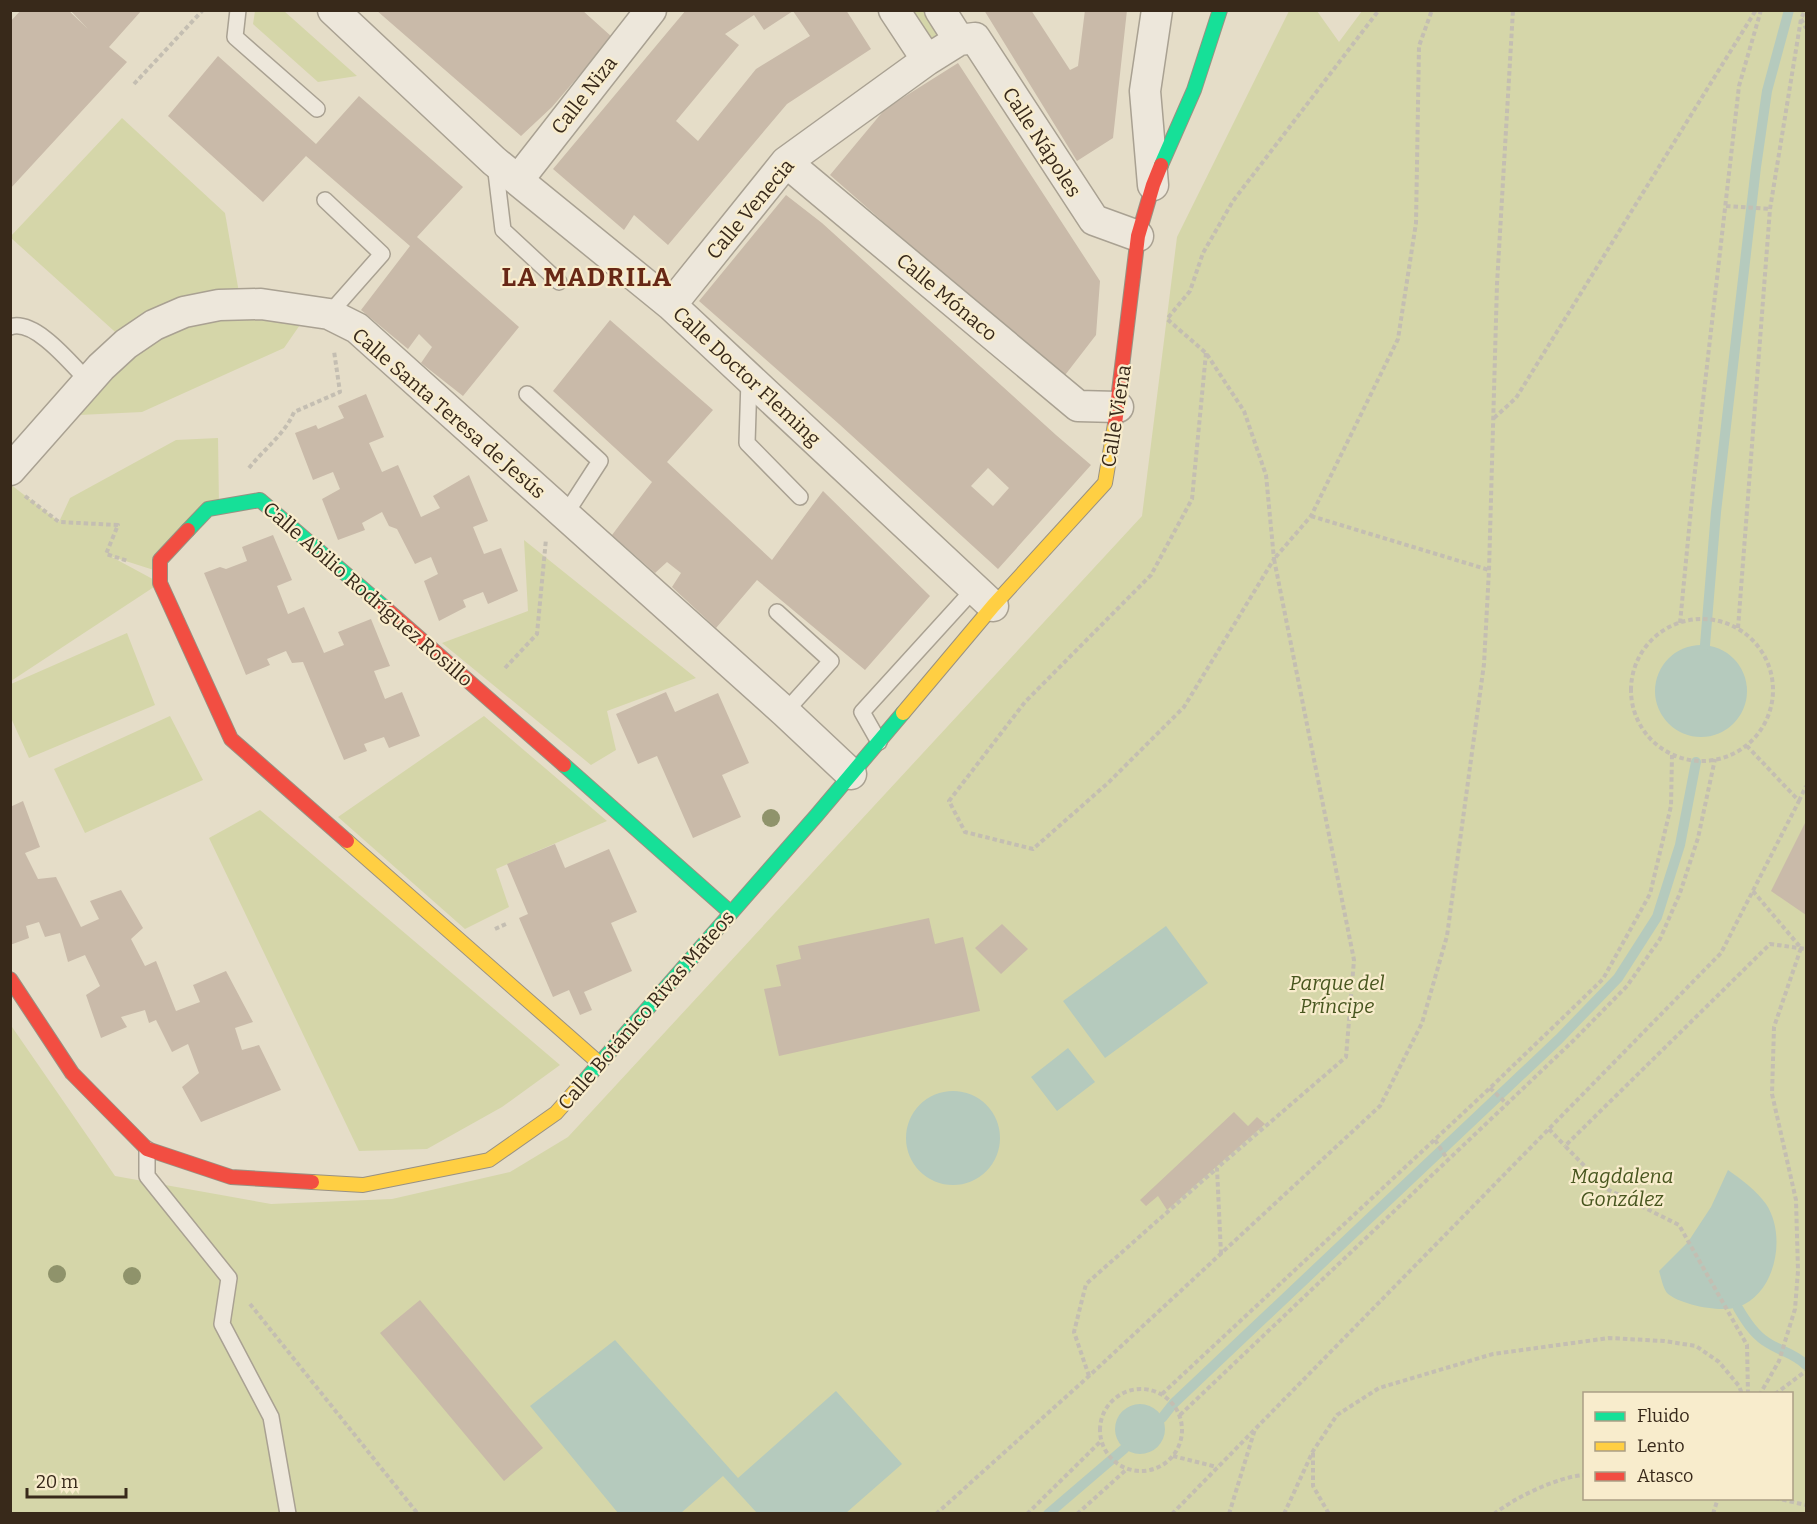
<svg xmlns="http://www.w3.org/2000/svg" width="1817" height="1524" viewBox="0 0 1817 1524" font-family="Bitter,serif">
<rect width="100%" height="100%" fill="#e5ddc8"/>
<path fill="#d5d6a9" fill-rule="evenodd" d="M255,11H284L357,76L318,82L253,24Z
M905,11H930L945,34L929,47Z
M1289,11H1317L1339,42L1362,11H1806V1513H11L10,1024L115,1176L271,1204L392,1199L510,1172L568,1137L1142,516L1177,237ZM1584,1394H1792V1498H1584Z
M122,118L225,213L241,304L234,315L304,319L284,348L142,412L79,415L134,349L10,237Z
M218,438L219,506L160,572L110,556L160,583L11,681L10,484L59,522L70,498L176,440Z
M524,540L696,678L607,711L616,750L591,765L442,643L528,611Z
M127,633L155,705L29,758L11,718V684Z
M170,716L203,780L85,833L54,769Z
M484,716L607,821L496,869L509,907L465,929L338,817Z
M260,810L560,1065L502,1107L427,1149L359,1151L209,838Z"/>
<path fill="#b5cabd" d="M1655 691a46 46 0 1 1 92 0a46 46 0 1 1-92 0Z
M1166,926L1208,983L1105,1058L1063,1001Z
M1068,1048L1095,1082L1057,1111L1031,1077Z
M906 1138a47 47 0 1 1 94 0a47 47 0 1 1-94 0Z
M1728,1170C1742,1180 1756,1190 1766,1204C1787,1235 1776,1294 1738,1307C1722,1313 1680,1305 1667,1293C1663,1288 1661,1277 1659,1271L1688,1242L1711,1207Z
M615,1340L738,1478L836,1391L902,1464L846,1513H757L723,1476L681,1513H618L530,1406Z
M1115 1429a25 25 0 1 1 50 0a25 25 0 1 1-50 0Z"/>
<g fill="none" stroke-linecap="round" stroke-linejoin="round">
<path stroke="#b5cabd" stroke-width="10" d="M1705,645L1716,512L1756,167L1767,91L1789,10
M1738,1308C1745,1320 1753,1333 1765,1341C1779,1351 1794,1353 1806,1365
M1162,1418L1173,1404L1559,1039L1618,978L1657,917L1680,845L1696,762
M1048,1514L1124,1449"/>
</g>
<path fill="#c9baa9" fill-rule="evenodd" d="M21,10H68L88,29L70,10H142L109,47L127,62L10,189V22Z
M376,10H582L612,37L552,107L521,136Z
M686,10H846L871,49L787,104L668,245L634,215L624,230L553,169ZM793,11L810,36L756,69L698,141L676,121L739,45L725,34L754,15L764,30Z
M984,10H1031L1070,70L1078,66L1085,10H1127L1113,138L1077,161Z
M218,56L316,144L359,96L463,187L417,237L519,327L463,396L421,363L432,347L419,334L408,349L361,310L410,246L306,156L263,202L168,116Z
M958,63L1100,281L1096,335L1062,379L830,175L885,109Z
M786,195L822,223L1056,435L1091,465L998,569L839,424L699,301ZM988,468L1009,488L993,506L971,486Z
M610,320L713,410L667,462L772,560L823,491L930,596L865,670L757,580L716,628L672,587L681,573L667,562L655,573L612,535L652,482L553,391Z
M366,394L384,437L369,443L382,472L398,465L421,517L440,508L433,496L469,475L488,521L473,527L484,554L501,548L518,591L488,604L483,592L463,600L466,607L439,621L424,581L438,574L431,557L415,564L397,529L389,526L382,512L362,523L365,530L338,540L322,499L340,489L333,472L313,480L295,433L316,425L318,429L344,418L338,406Z
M273,535L292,580L277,586L288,614L304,607L324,653L344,645L338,632L371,619L390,666L374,671L385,699L402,692L420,736L389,748L384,737L364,744L367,751L344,760L303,662L292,663L286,651L267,659L270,665L246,675L204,573L220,567L226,569L247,561L242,547Z
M666,692L675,712L718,693L749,763L722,775L741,817L693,838L657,756L638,764L616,714Z
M23,801L40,847L25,853L38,879L56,877L81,927L99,919L90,901L121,890L143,928L131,939L145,966L156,961L176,1011L200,1002L193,985L226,971L253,1022L235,1028L242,1050L259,1045L281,1090L201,1122L182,1087L199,1073L188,1044L172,1052L156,1020L149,1023L145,1010L121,1017L127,1027L101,1038L86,995L100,986L85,955L68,962L60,933L45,937L39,922L26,926L29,938L10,945V807Z
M1806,821V915L1771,891Z
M555,844L565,868L609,849L637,912L611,923L632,971L584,992L592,1010L580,1015L569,990L553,997L519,918L528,914L507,864Z
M929,918L935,944L963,937L980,1011L779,1056L764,989L781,986L776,965L801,959L798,946Z
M1002,924L1028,949L1001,974L975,948Z
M1234,1112L1248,1126L1257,1117L1265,1124L1167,1210L1158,1196L1146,1206L1140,1200Z
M420,1300L543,1448L504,1481L380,1333Z"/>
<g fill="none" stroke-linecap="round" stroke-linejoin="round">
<defs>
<path id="lane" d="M238,10L235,37L317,109
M495,164L503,230L559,282
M325,200L382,254L329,314
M10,327C35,318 72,365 88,381
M749,380L747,443L800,497
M527,394L600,461L565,515
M777,612L831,661L785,712
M879,742L862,712L974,589
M147,1149V1176L229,1278L222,1324L271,1417L288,1514"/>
<path id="street" d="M333,10L494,161L671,305L993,606
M894,10L927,60
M940,10L959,40
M786,162L1078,406L1118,407
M518,180L651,10
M1153,185L1145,91L1157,10
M671,305L786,162L927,60L959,40L975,38L1094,220L1138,236
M10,470L101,367L126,344L154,325L184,312L219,305L261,304L329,314L357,328L785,712L851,774"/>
<path id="fast" d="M1161,165L1194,90L1220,10
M188,530L208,509L260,500L384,607
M564,765L731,913
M579,1087L816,816L903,713"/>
<path id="slow" d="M903,713L993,606L1105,483L1115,424
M347,841L599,1063
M312,1182L363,1185L489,1160L556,1113L579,1087"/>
<path id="jam" d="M1115,424L1138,236L1153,185L1161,165
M188,530L160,560V583L231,739L347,841
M384,607L564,765
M10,979L72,1073L147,1149L231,1177L312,1182"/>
</defs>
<use href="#lane" stroke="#a9a192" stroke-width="18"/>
<use href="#street" stroke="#a9a192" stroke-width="33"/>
<use href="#fast" stroke="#999182" stroke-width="16"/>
<use href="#slow" stroke="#999182" stroke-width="16"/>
<use href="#jam" stroke="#999182" stroke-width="16"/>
<path stroke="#c4beb2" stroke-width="4" stroke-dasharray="4.5 3" stroke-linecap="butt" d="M1801,19L1806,28
M134,84L203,10
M1726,206L1770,209
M1206,353L1192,499L1151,575L1025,702L949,801L965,832L1033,849L1108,783L1184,707L1274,559L1266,475L1244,411L1206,353L1167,319L1190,291L1203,253L1233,201L1379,10
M1494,418L1516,398L1756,10
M249,468C264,449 285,434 294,412L340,392L334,351
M25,496L59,522L118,525L106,554L128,561
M1311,516L1489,570
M1631 690a71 71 0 1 1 142 0a71 71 0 1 1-142 0Z
M1680,623L1693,488L1739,86L1761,10
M1738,628L1770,209L1801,19L1805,10
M505,668L537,634L546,539
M1799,801L1806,786
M1753,891L1801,948L1774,1027L1772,1094L1796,1200L1798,1271L1795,1309L1779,1361L1760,1394
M495,929L508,923
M1490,1088L1507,1104
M1549,1129L1565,1146
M1435,1140L1448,1160
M1221,1254L1217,1168L1346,1057L1354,960L1274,559L1311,516L1398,339L1416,223L1419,46L1432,10
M250,1304L418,1514
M1089,1376L1074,1332L1086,1284L1216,1169
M1100 1430a41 41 0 1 1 82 0a41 41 0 1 1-82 0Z
M1162,1394L1490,1088L1603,979L1650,894L1671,806L1672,755
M1748,1394L1747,1345L1679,1225L1607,1189L1565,1146L1770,944L1806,949
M1775,1394L1806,1371
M1180,1415L1574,1040L1627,986L1660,939L1680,893L1698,838L1715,759
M1313,1453V1486L1329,1514
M1173,1456L1217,1467
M1775,1498L1806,1505
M936,1514L1089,1376L1380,1106L1422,1023L1447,936L1484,664L1489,570L1497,284L1513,10
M1027,1514L1101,1441
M1077,1514L1127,1469
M1172,1514L1721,953L1799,801L1747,746
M1229,1514L1255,1429
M1284,1514L1313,1451L1337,1415L1379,1388L1493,1354L1609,1338L1664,1341L1696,1346L1719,1362L1739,1386L1742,1394
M1494,1514C1516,1497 1557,1477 1584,1475
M1713,1514L1718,1498"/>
<use href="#lane" stroke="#ede7db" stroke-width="15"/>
<use href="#street" stroke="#ede7db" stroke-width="30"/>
<use href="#fast" stroke="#16e098" stroke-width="14"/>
<use href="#slow" stroke="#ffcf43" stroke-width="14"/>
<use href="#jam" stroke="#f24e42" stroke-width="14"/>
</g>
<g fill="#8f936b">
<circle cx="771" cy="818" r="9"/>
<circle cx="57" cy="1274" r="9"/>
<circle cx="132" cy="1276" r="9"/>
</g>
<g text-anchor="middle" stroke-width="4.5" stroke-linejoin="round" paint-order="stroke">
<g font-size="20" fill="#38291a" stroke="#f8eccc">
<text transform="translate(584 95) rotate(-52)" y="7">Calle Niza</text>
<text transform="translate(1042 142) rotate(57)" y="7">Calle Nápoles</text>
<text transform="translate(750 209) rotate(-50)" y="7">Calle Venecia</text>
<text transform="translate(947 297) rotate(40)" y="7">Calle Mónaco</text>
<text transform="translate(747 376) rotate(43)" y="7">Calle Doctor Fleming</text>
<text transform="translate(449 413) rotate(41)" y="7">Calle Santa Teresa de Jesús</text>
<text transform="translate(1116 416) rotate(-81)" y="7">Calle Viena</text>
<text transform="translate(368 594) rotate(41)" y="7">Calle Abilio Rodríguez Rosillo</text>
<text transform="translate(646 1010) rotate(-49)" y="7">Calle Botánico Rivas Mateos</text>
</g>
<g font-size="20" font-style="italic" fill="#48561f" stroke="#f8eccc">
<text x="1337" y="990">Parque del<tspan x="1337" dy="23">Príncipe</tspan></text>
<text x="1622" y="1183">Magdalena<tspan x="1622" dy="23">González</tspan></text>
</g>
<g font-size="26" font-weight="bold" letter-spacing="1.5" fill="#682816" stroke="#f8eccc">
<text x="587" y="286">LA MADRILA</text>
</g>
</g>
<rect width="1817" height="1524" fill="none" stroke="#38291a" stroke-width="24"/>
<rect x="1583" y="1392" width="210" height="108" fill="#f8eccc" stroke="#ab9e85" stroke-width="1.5"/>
<rect x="1595" y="1412" width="30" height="9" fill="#16e098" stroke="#ab9e85" stroke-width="1.5"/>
<text x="1637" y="1422" font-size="18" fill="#38291a">Fluido</text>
<rect x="1595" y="1442" width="30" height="9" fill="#ffcf43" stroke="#ab9e85" stroke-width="1.5"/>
<text x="1637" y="1452" font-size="18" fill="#38291a">Lento</text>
<rect x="1595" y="1472" width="30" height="9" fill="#f24e42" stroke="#ab9e85" stroke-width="1.5"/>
<text x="1637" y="1482" font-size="18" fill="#38291a">Atasco</text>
<path d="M27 1488v9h99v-9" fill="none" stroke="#38291a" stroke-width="3"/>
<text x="36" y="1488" font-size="18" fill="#38291a" stroke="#f8eccc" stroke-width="4.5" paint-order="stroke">20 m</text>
</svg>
